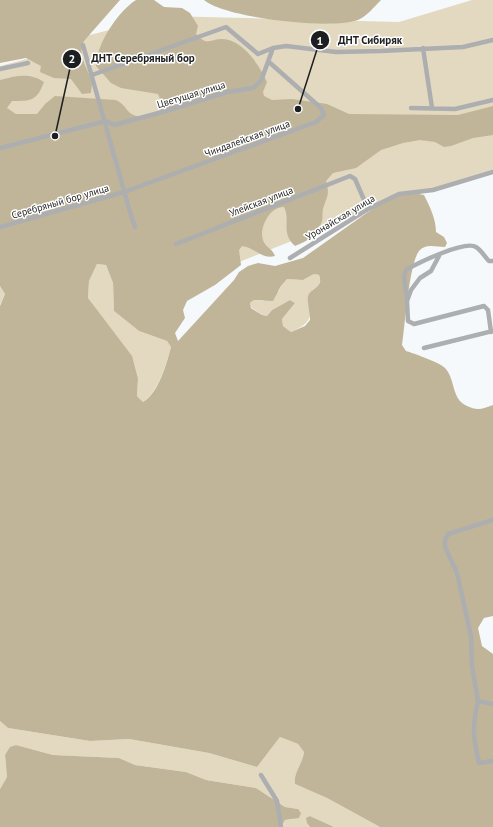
<svg xmlns="http://www.w3.org/2000/svg" width="493" height="827" viewBox="0 0 493 827" font-family="'PT Sans',sans-serif">
<rect width="100%" height="100%" fill="#f5f9fb"/>
<path fill="#e2d9c0" d="M472,0H493V174L389,202L157,295L131,207L0,242V66L84,44L82,37L164,16L399,22Z
M97,264L106,265L113,283L114,311L139,331L167,341L171,347C167,363 157,394 143,402L137,396L138,379L108,326L88,298L89,281Z
M314,274L319,275C322,283 319,286 312,290C309,315 316,321 291,332L283,326L282,319L295,303L290,300L272,310L267,316L262,315L251,307L250,303L254,300L263,301L279,291L281,286L287,279L303,280Z
M0,286L5,294L0,305Z
M0,721L8,728L90,741L129,739L209,753L257,767L280,737L298,744L304,752C303,763 293,773 295,784L327,798L380,827H334L310,816L307,823L310,827H281L285,820L294,819L298,809L285,807L256,788L206,780L186,772L135,765L119,758L53,755L16,745L5,755L7,777L0,789Z"/>
<path fill="#c0b599" fill-rule="evenodd" d="M0,0H120L84,41C77,57 87,66 91,80C93,84 91,89 91,93L82,94L71,79L54,78L40,72L41,66L26,58L0,63Z
M136,0H154L164,7L182,8L190,13L198,26L196,34C207,46 208,40 221,39C242,38 260,66 267,82L263,92L264,96L272,100L292,99L327,104L349,114L458,115L493,106V135L473,138L451,146L444,147L435,142L420,140L403,143L381,150L356,168L333,173L326,181C330,195 327,196 323,209C322,213 323,217 322,221C317,236 308,241 295,246C280,232 291,221 284,207C269,206 256,232 265,244C268,248 273,250 275,256C262,260 254,247 242,246L239,250L241,265L215,285L187,301L183,310L185,318L175,333L178,341L234,280L239,272L248,266L258,263L275,266L303,258L392,195L414,193L424,195C430,207 436,219 436,232L444,237L447,243L445,247C436,247 426,243 419,251C409,264 405,326 402,345L406,351C413,353 441,363 445,368C456,380 451,399 467,406C477,411 483,409 493,405V616L484,618L478,628L482,646L493,654V827H380L327,798L295,784C293,773 303,763 304,752L298,744L280,737L257,767L209,753L129,739L90,741L8,728L0,721V306L5,294L0,286V80C16,76 29,72 44,82C37,101 31,101 12,101L7,108L16,114H37L45,104L55,96L116,100C122,103 124,106 128,111C135,119 148,117 157,115L163,106L158,94L121,88L111,83L96,66C96,45 118,11 136,0ZM97,264L106,265L113,283L114,311L139,331L167,341L171,347C167,363 158,394 143,402L137,396L138,379L132,356L88,298L89,281ZM314,274L319,275C324,288 312,286 308,296C307,302 310,313 310,320L305,326L291,332L283,326L282,319L295,303L290,300L272,310L267,316L262,315L251,308L250,303L254,300L273,301L281,286L287,279L303,280Z
M204,0H381C374,7 367,16 358,20C331,30 225,18 204,0Z
M16,745L53,755L119,758L135,765L186,772L206,780L256,788L285,807L298,809L301,813L299,818L285,820L281,827H0V789L7,777L5,755L10,747Z
M310,816L334,827H310L307,823L306,818Z"/>
<g fill="none" stroke-linecap="round" stroke-linejoin="round">
<path stroke="#adaeaf" stroke-width="4.5" d="M83,45L130,212L135,227
M423,48L432,108
M0,69L28,63
M92,75L226,27L258,54L273,48L286,46L336,52L381,51L463,47L493,40
M411,108L455,109L493,100
M106,121L114,125L166,111L227,92L253,88L261,81L273,48
M0,148L106,121
M0,227L124,192L316,122L324,115L321,108L269,62
M176,244L350,176L355,179L368,209
M439,256L431,271L420,278L411,290L407,301L408,321L414,324L484,306L488,310L491,332
M290,258L368,209L399,194L433,190L493,172
M407,299L404,277L406,270C418,263 465,240 476,247C481,250 485,257 489,261H493
M424,348L493,331
M493,520L448,534L445,540V547L457,573L471,636L472,666L478,701L493,704
M478,701C472,727 473,737 479,763L493,761
M261,775L277,801L281,827"/>
</g>
<g text-anchor="middle" stroke-width="3" stroke-linejoin="round" paint-order="stroke">
<g font-size="10" fill="#1d1e1f" stroke="#fff">
<text transform="translate(191 94) rotate(-17)" y="4">Цветущая улица</text>
<text transform="translate(247 138) rotate(-20)" y="4">Чиндалейская улица</text>
<text transform="translate(60 201) rotate(-16)" y="4">Серебряный бор улица</text>
<text transform="translate(261 201) rotate(-21)" y="4">Улейская улица</text>
<text transform="translate(340 217) rotate(-31)" y="4">Уронайская улица</text>
</g>
</g>
<path fill="none" stroke="#1d1e1f" stroke-width="1.5" d="M298 109L320 40M55 136L72 59"/>
<g fill="#1d1e1f" stroke="#fff" stroke-width="1.5">
<circle cx="298" cy="109" r="4"/>
<circle cx="55" cy="136" r="4"/>
<circle cx="320" cy="40" r="10"/>
<circle cx="72" cy="59" r="10"/>
</g>
<g font-size="12" text-anchor="middle" font-weight="bold" fill="#fff">
<text x="320" y="45">1</text>
<text x="72" y="63">2</text>
</g>
<g font-size="11" text-anchor="middle" font-weight="bold" fill="#1d1e1f" stroke="#fff" stroke-width="3" stroke-linejoin="round" paint-order="stroke">
<text x="370" y="44">ДНТ Сибиряк</text>
<text x="143" y="62">ДНТ Серебряный бор</text>
</g>
</svg>
